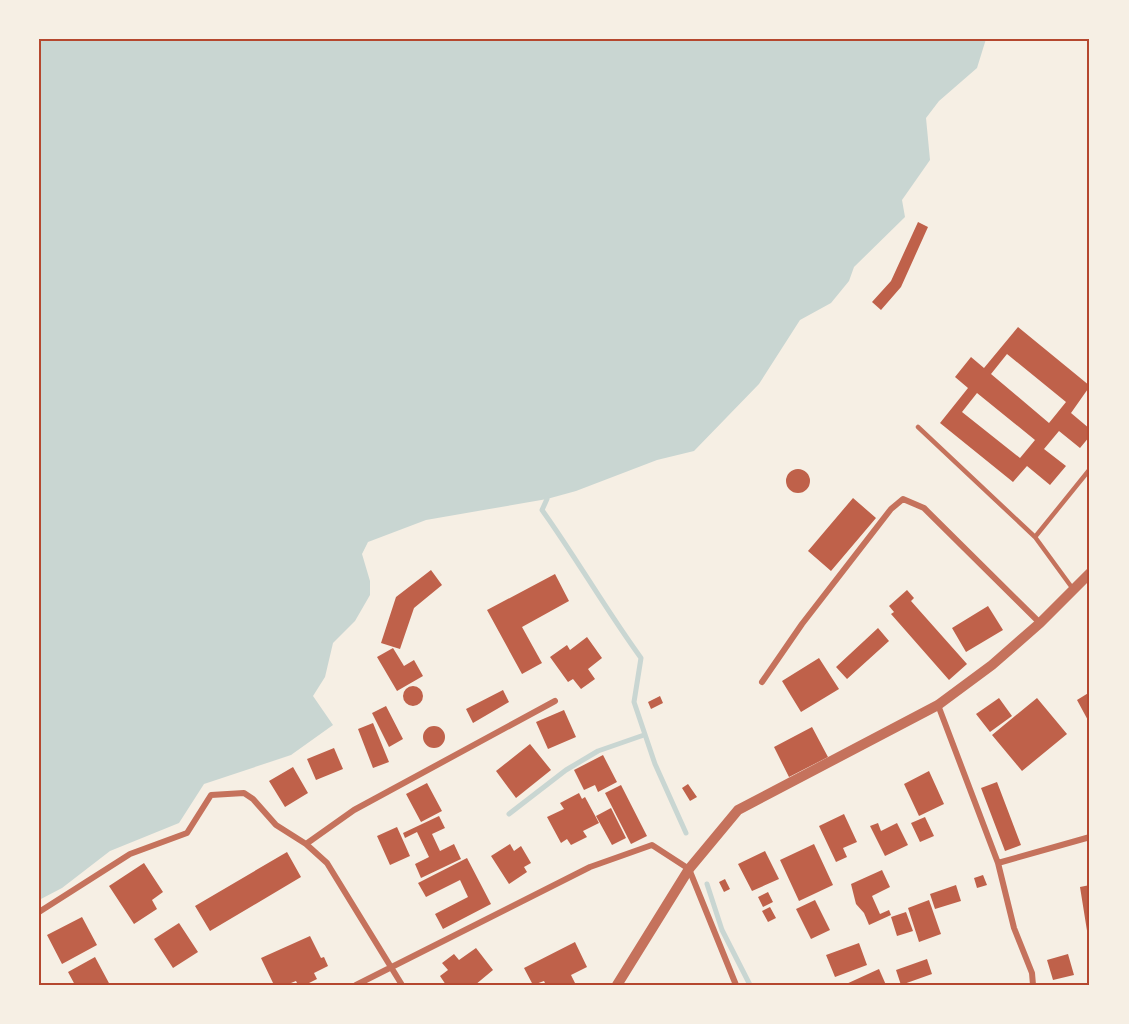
<svg xmlns="http://www.w3.org/2000/svg" width="1129" height="1024" viewBox="0 0 1129 1024" font-family="'Space Grotesk',sans-serif">
<rect width="100%" height="100%" fill="#f6efe4"/>
<path fill="#c9d6d2" d="M39,39H986L977,68L939,101L926,118L930,160L902,200L905,217L854,267L849,281L831,303L800,320L759,384L694,451L657,460L576,491L547,499L426,520L368,542L362,554L370,581V595L355,621L333,643L325,677L313,696L333,725L291,755L204,784L179,823L110,851L62,888L39,900Z"/>
<g fill="none" stroke-linecap="round" stroke-linejoin="round">
<path stroke="#c9d6d2" stroke-width="5" d="M547,499L542,510C577,559 606,610 641,658L634,702L655,764L686,833
M509,814L566,770L598,751L644,735
M707,884L722,930L750,985"/>
</g>
<path fill="#bf614a" fill-rule="evenodd" d="M918,222L928,227L901,287L881,310L872,302L891,281Z
M1018,327L1090,386L1071,413L1090,429V436L1080,448L1059,431L1044,449L1066,466L1050,485L1027,466L1013,482L940,423L968,388L955,377L971,357L984,368ZM1007,354L1066,402L1049,423L991,374ZM977,393L1035,440L1020,458L962,412Z
M786 481a12 12 0 1 1 24 0a12 12 0 1 1-24 0Z
M853,498L876,518L831,571L808,551Z
M431,570L442,585L414,608L400,649L381,643L396,597Z
M555,574L569,601L522,627L542,663L522,674L487,610Z
M907,590L914,598L911,601L967,664L949,680L891,614L894,612L889,606Z
M988,606L1003,630L966,652L952,628Z
M878,628L889,641L847,679L836,667Z
M587,637L602,658L588,669L595,679L581,689L573,679L568,682L550,657L567,645L570,650Z
M393,648L404,666L414,660L423,676L397,691L377,657Z
M819,658L839,689L801,712L782,681Z
M403 696a10 10 0 1 1 20 0a10 10 0 1 1-20 0Z
M503,690L509,702L473,723L466,709Z
M1090,692V724L1077,700Z
M660,696L663,703L651,709L648,702Z
M999,698L1012,716L990,732L976,714Z
M1037,698L1067,734L1022,771L992,735Z
M386,706L403,739L389,747L372,713Z
M564,710L576,737L548,749L536,722Z
M373,723L389,762L373,768L358,729Z
M423 737a11 11 0 1 1 22 0a11 11 0 1 1-22 0Z
M812,727L828,757L789,777L774,747Z
M530,744L551,770L516,798L496,771Z
M334,748L343,769L316,780L307,759Z
M603,755L617,782L598,792L595,785L584,790L574,770Z
M293,767L308,793L285,807L269,781Z
M929,771L944,804L919,816L904,784Z
M997,782L1021,845L1005,851L981,788Z
M427,783L442,811L421,822L406,794Z
M688,784L697,797L690,801L682,788Z
M621,785L647,836L631,844L605,793Z
M579,793L582,799L585,797L599,823L583,831L587,837L571,845L567,839L561,843L547,817L564,809L560,803Z
M611,808L626,838L612,845L596,816Z
M844,814L857,842L843,848L847,857L836,862L819,826Z
M439,816L445,828L432,834L440,851L454,844L461,859L421,878L415,864L429,857L417,832L405,838L403,833Z
M925,817L934,836L920,842L911,823Z
M878,823L881,831L897,823L908,845L885,856L870,826Z
M397,827L410,856L390,865L377,836Z
M510,844L514,851L521,846L531,863L524,867L527,872L509,884L491,856Z
M814,844L833,885L799,901L780,860Z
M765,851L779,879L752,891L738,864Z
M287,852L301,877L210,931L195,906Z
M467,858L491,904L443,929L435,914L468,897L460,880L426,897L418,883Z
M144,863L163,892L152,900L157,909L134,924L109,886Z
M882,870L890,887L872,896L880,914L889,910L891,915L869,925L864,913L856,904L851,884Z
M983,875L987,885L977,888L974,878Z
M725,879L730,889L724,892L719,882Z
M956,885L961,901L935,909L930,894Z
M1090,885V937H1088L1080,887Z
M768,892L773,902L763,907L758,897Z
M815,900L830,930L811,939L796,909Z
M929,900L941,934L919,942L908,908Z
M770,907L776,918L768,922L762,911Z
M906,912L913,931L897,936L891,917Z
M82,917L97,945L62,964L47,935Z
M179,923L198,952L173,968L154,939Z
M310,936L321,958L324,957L328,966L314,973L317,979L305,985H298L296,981L286,985H274L261,958Z
M575,942L587,967L571,975L576,985H558L557,983L546,985L544,981L533,985L524,968Z
M859,943L867,965L835,977L826,955Z
M476,948L493,970L475,985H446L440,976L448,970L442,963L454,954L459,960Z
M1068,954L1074,975L1053,980L1047,960Z
M95,957L110,985H75L68,972Z
M927,959L932,974L901,985L896,970Z
M879,969L886,985H844Z"/>
<g fill="none" stroke-linecap="round" stroke-linejoin="round">
<path stroke="#c5725c" stroke-width="4.5" d="M918,427L1035,537L1073,589
M1035,537L1090,469"/>
<path stroke="#c5725c" stroke-width="6" d="M762,682L802,624L891,509L903,499L924,508L1040,623
M938,705L998,863L1014,928L1032,973L1033,985
M306,844L354,810L555,701
M998,863L1090,837
M39,912L130,854L187,833L211,795L244,793L253,799L276,825L306,844L327,863L402,985
M356,985L590,867L652,845L689,869L736,985"/>
<path stroke="#c5725c" stroke-width="10" d="M617,985L689,869L738,810L938,705L992,665L1040,623L1090,573"/>
</g>
<rect width="1129" height="1024" fill="none" stroke="#f6efe4" stroke-width="81"/>
<rect x="40" y="40" width="1048" height="944" fill="none" stroke="#b5482f" stroke-width="2"/>
</svg>
